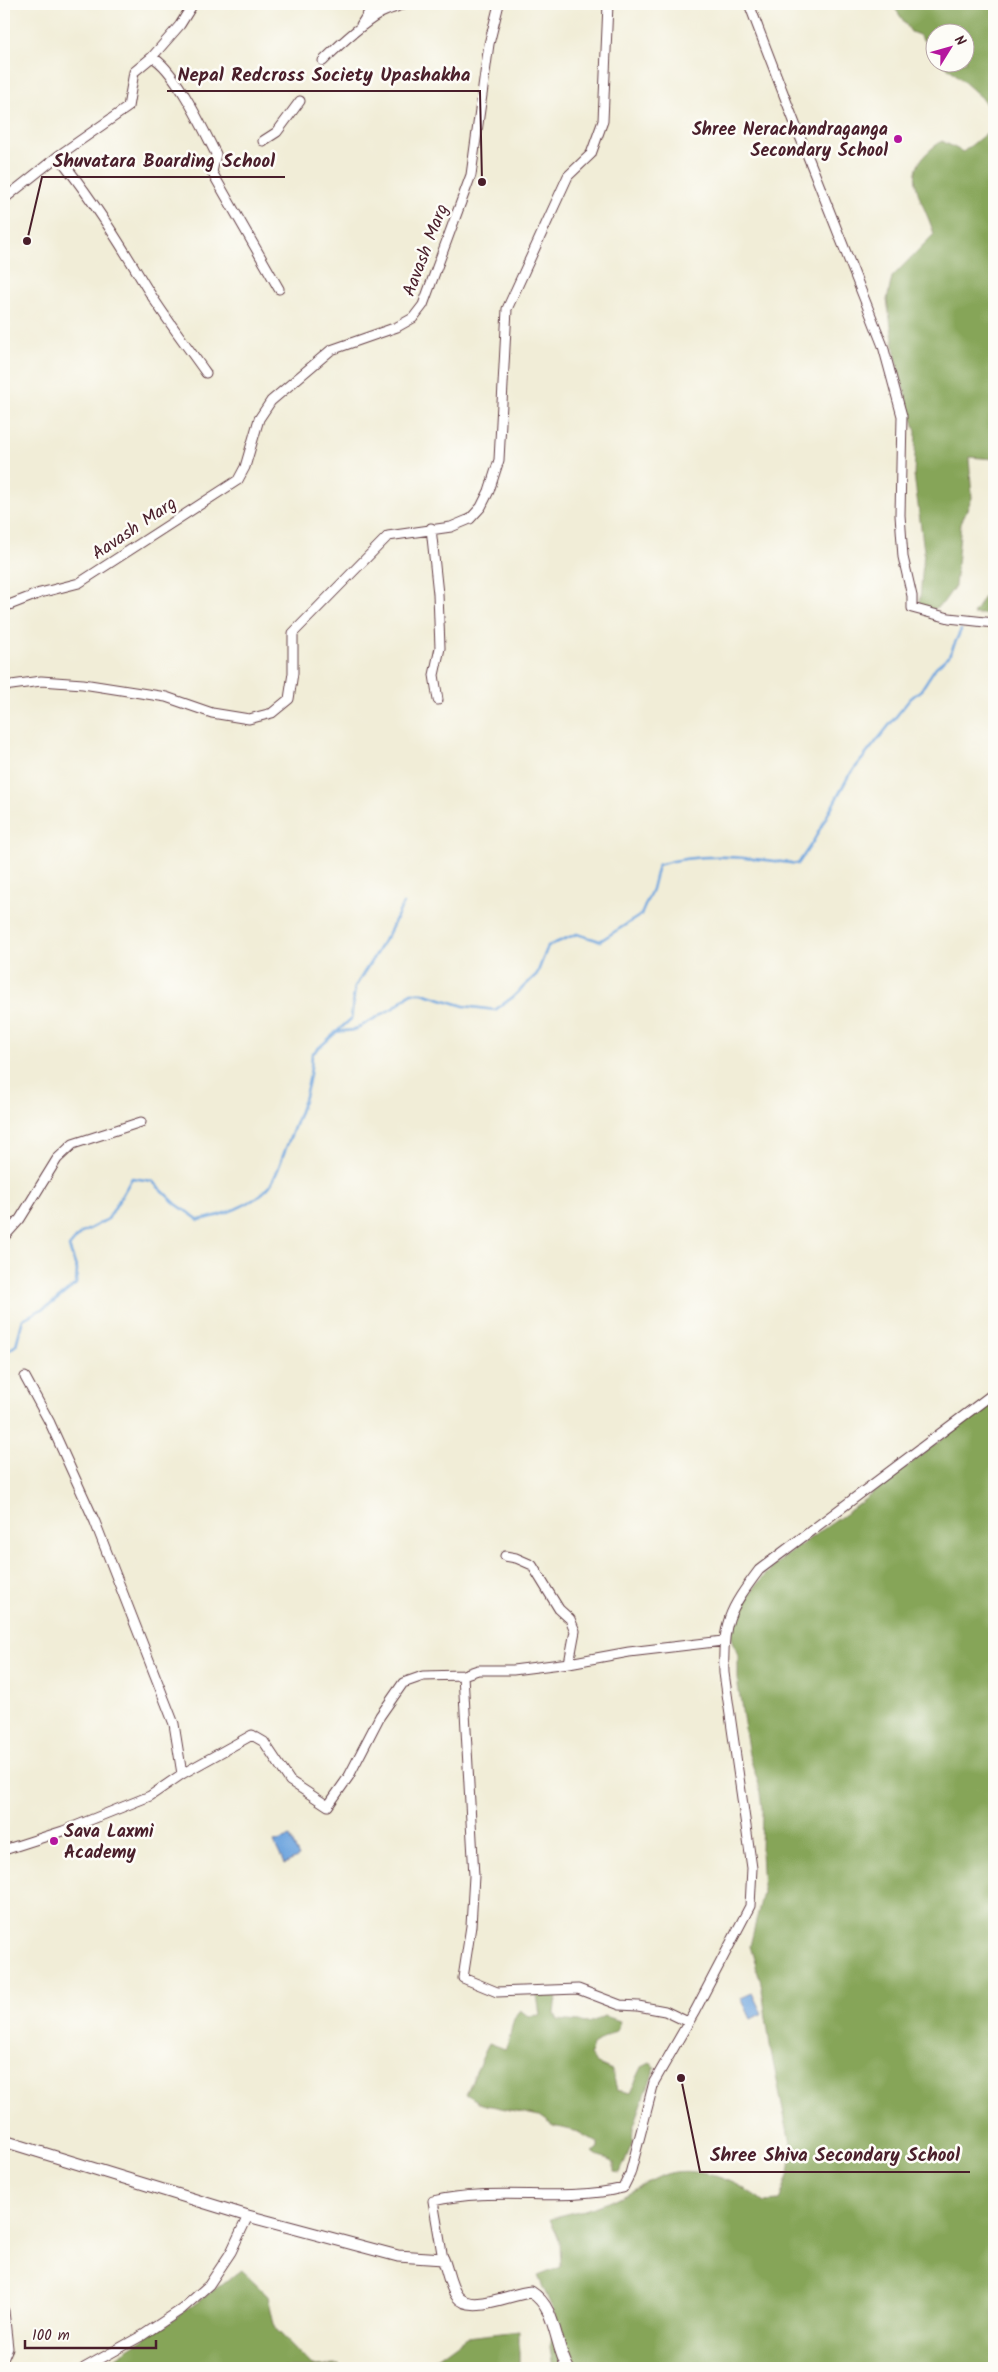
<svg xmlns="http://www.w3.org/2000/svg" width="998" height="2372" viewBox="0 0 998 2372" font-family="Kalam,sans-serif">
<rect width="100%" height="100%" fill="#fdfcf7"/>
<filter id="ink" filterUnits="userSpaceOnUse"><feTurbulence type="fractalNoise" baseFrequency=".02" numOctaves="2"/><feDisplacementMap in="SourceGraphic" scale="10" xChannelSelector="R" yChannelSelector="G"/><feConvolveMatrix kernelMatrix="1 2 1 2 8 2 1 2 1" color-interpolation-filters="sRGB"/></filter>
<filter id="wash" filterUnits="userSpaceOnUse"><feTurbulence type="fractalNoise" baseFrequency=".0096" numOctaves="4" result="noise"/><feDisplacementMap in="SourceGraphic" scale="20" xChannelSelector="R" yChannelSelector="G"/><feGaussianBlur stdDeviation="1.12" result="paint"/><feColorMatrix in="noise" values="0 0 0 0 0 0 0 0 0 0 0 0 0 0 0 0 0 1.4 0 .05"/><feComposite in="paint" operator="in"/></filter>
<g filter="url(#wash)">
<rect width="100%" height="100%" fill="#f1edd7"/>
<path fill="#86a559" stroke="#686242" d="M892,4H994V117L982,98L943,63L966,62V32H936L935,54L919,35L911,32Z
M994,127V459L969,457L972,498L961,523L955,586L943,603L934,609H919L924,551L914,475L916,432L897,366L887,300L892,277L934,234C921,193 896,171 942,141L963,152Z
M994,581V614H973Z
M994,1400V2368H553L550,2348L556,2317L538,2276L561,2267L560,2243L550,2218C570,2213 591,2209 609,2202C628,2194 643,2184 661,2176C693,2162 739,2182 764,2202L779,2201L789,2173L792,2153L771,2052L761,1983L750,1946L763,1892L761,1850L762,1809L759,1785L749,1755L738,1685V1656L731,1635C736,1622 741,1608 748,1597C772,1559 817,1535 852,1509C900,1473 945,1435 994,1400Z
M540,1993L557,1995L555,2014L558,2020L589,2023L605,2016L620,2021L617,2030L593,2045L590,2055L596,2063L612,2070L617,2090L630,2093L642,2067L650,2063L655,2067L633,2128L632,2144L620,2173L614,2172V2162C607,2156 600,2159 593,2152L598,2149V2143L578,2132L553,2126L539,2116L482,2104L466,2094L489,2043L505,2049C513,2037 509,2020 520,2010L528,2016L540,2015L537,1995Z
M241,2270L268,2296L275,2328L312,2366L339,2365L342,2368H99L173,2320Z
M519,2331V2368H430L433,2361L466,2337Z"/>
<path fill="#72a7df" stroke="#5e6385" d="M290,1837L299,1857L284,1864L274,1842Z
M752,1993L762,2014L751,2019L741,1998Z"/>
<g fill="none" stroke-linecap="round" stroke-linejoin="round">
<path stroke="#72a7df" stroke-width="2.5" d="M335,1032L354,1030L395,1007L411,993H422L464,1006L495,1010L513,997L537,974L548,946L577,934L600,941L641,915L652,889L658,865C703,851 753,858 798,864L814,840L848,777L910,699L921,690L936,667L949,656L961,630
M4,1354L16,1345L23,1319L50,1305L76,1284L77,1270L69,1247L80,1234L108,1219L132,1178L152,1181L176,1204L199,1220C221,1216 252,1205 268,1188C276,1179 280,1163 284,1153C297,1119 311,1090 312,1054L351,1019L355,987L390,931L403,904"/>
</g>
</g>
<g filter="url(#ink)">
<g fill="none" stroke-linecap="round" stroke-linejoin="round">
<defs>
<path id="minor" d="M749,4L797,129L883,346L902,416L900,515L903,557L912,596V608L949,618L994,623
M361,25L374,4
M152,57C175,69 203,129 216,154L212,172L279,289
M323,61C341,43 359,26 381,13C388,9 396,8 403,4
M263,141L277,132L300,101
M58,156C90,196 117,238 143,282C162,314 185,343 206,373
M4,199L58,156L128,107L134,72L152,57L180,25L193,4
M431,528L438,594L440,648L434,675L438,700
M4,607L40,593L79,583L238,480L245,467L259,419L271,401L331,350L397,327L413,318L423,305L471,175L489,44L499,4
M4,686L41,681L83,684L166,697L212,713L249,719L272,713L289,699L293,673V633L388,536L451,527L470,519L481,507L489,491L499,460L507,309L568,176L591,154L603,121L608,4
M4,1237L20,1219L57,1159L73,1144L141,1122
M25,1377L50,1423L95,1522L174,1724L182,1774
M505,1556L516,1558L532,1565L559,1609L570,1619L575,1631L569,1663
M463,1675L474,1876L471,1926L463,1978L497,1992L578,1989L620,2005L638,2006L665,2011L688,2022
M4,1850L63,1831L150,1796L182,1774L252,1735L264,1742L290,1781L328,1806L349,1776L380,1716L403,1683L423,1676L463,1675L478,1670H513L569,1663L629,1652L723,1641
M443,2259L433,2201C497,2186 561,2203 623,2188L630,2174L654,2082L695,2011L750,1906L752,1868L724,1673C722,1623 729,1610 759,1570L994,1393
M4,2311L8,2348L4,2357
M84,2368L143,2335L182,2309L209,2285L231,2252L248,2216"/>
<path id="tertiary" d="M4,2141L248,2216L398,2256L443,2259C448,2271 449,2285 457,2296C471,2315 511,2293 531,2292C557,2308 554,2344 568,2368"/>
</defs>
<use href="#minor" stroke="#633e45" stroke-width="11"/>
<use href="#tertiary" stroke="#633e45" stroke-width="13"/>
<use href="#minor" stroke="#fff" stroke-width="9"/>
<use href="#tertiary" stroke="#fff" stroke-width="11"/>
</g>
</g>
<g fill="#b5179e" stroke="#fdfcf7" stroke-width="2">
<circle cx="898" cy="139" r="5"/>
<circle cx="54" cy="1841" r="5"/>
</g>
<g text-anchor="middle" stroke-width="5" stroke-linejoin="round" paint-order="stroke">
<g font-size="18" font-weight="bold" fill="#4a1f2b" stroke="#fdfcf7" text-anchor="end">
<text x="888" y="135">Shree Nerachandraganga<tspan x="888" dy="21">Secondary School</tspan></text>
<text x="64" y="1837" text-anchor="start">Sava Laxmi<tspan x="64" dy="21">Academy</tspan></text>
</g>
<g font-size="18" fill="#4a1f2b" stroke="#fdfcf7">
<text transform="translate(425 250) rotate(-69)" y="6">Aavash Marg</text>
<text transform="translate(134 528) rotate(-34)" y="6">Aavash Marg</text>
</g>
</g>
<path fill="none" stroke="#4a1f2b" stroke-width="2" d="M482 182L480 91H167M27 241L42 177H285M681 2078L700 2172H970"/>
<g fill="#4a1f2b" stroke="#fdfcf7" stroke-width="2">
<circle cx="482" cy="182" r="5"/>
<circle cx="27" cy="241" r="5"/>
<circle cx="681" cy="2078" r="5"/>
</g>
<g font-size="19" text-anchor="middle" font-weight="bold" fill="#4a1f2b" stroke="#fdfcf7" stroke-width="5" stroke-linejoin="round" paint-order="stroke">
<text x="324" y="81">Nepal Redcross Society Upashakha</text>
<text x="164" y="167">Shuvatara Boarding School</text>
<text x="835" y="2161">Shree Shiva Secondary School</text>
</g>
<rect width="998" height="2372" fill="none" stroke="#fdfcf7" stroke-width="20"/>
<g transform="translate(950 48) rotate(53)"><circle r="24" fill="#fdfcf7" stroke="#b5a4a5"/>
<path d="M0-4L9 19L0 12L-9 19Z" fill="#b5179e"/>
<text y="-8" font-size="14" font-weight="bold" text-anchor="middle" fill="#4a1f2b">N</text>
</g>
<path d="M25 2340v8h131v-8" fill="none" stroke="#4a1f2b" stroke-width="2.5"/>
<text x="32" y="2340" font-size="15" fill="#4a1f2b" stroke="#fdfcf7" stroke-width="4" paint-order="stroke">100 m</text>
</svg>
